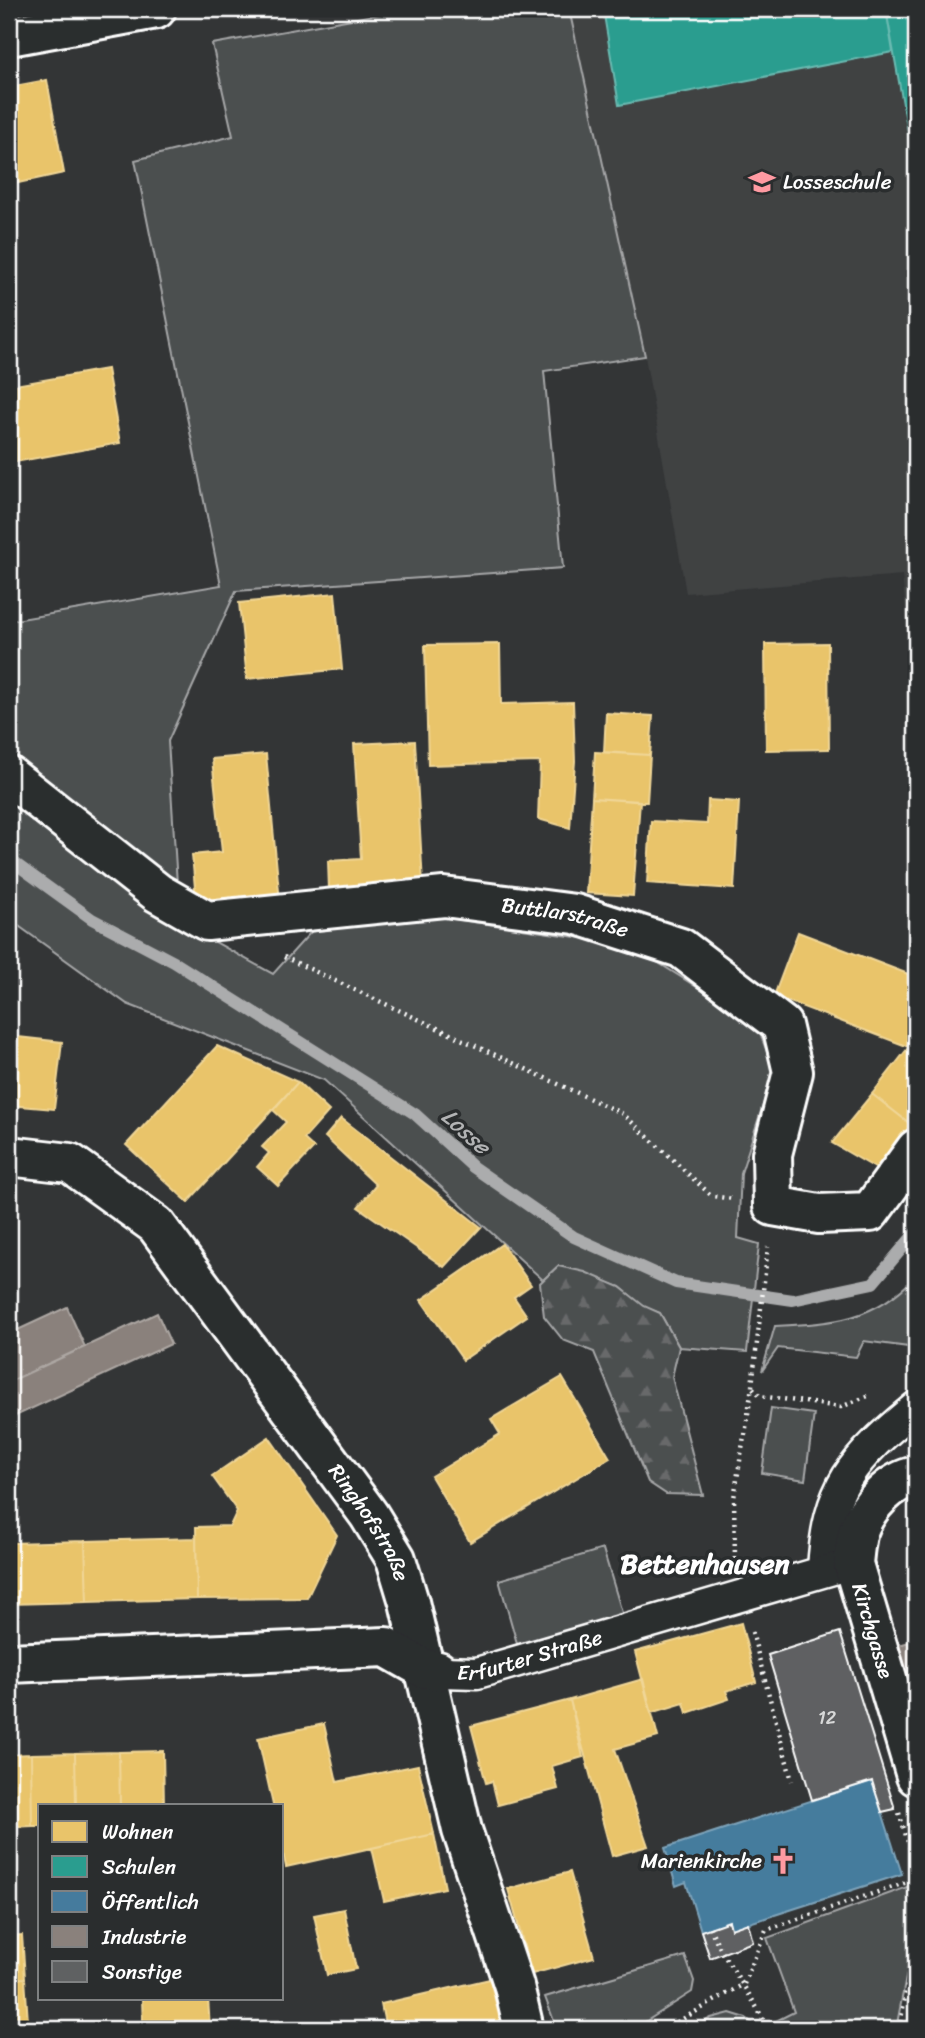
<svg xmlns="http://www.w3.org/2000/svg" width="925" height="2038" viewBox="0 0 925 2038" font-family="Sriracha,sans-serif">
<defs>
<pattern id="forest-firs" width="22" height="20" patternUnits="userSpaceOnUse" patternTransform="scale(1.75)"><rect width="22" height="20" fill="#4c4f50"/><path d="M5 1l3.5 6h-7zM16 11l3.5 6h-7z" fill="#67696a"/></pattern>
</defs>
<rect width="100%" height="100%" fill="#333536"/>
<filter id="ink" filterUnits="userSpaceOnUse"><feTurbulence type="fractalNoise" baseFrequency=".0143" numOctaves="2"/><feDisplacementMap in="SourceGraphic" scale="14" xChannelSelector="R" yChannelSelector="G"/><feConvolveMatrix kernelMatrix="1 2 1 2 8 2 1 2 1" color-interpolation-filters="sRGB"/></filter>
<g filter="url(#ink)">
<path fill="#404243" d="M569,9H916V637L909,638L902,575L686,593L645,356Z"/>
<path fill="#4c4f50" stroke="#a6a7a8" stroke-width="2" d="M407,9H569L645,356L544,371L563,568L236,591L168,741L177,884L9,759V621L221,585L135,160L233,136L212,44Z
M9,792L206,937L273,974L319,923L420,914L630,945L757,1025L774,1071L741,1173L738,1238L759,1244L747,1352L679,1347L660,1313L644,1307L620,1287L558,1266L543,1280L324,1080L127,1004L9,919Z
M916,1276V1348L864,1341L856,1357L778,1348L762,1371L775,1326C834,1323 874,1321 916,1276Z
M771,1408L814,1414L805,1480L762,1473Z
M603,1549L623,1616L518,1647L499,1580Z
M913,1885L915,1931L896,2029H775L772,2023L794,2012L767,1938Z
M685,1956L694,1981L692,1992L634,2029H557L545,1997Z
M730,2013L746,2018L760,2029H691L711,2018Z"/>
<path fill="url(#forest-firs)" stroke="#a6a7a8" stroke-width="2" d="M558,1266L585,1272L620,1287L644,1306L660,1313L679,1347L672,1377L703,1495L666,1494L648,1482L594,1352L563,1340L544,1316L540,1283Z"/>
<path fill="#e9c46a" stroke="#f0d697" stroke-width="2" d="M47,80L64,173L9,185V87Z
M107,369L120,443L9,463V386Z
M335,593L342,669L247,679L239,603Z
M828,643L829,749L766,750L765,644Z
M500,644L501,704L573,702L575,761L570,828L538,819L540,762L428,765L425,645Z
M606,713L653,716L650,755L604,752Z
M415,741L423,884L329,890L328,861L361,859L354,744Z
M595,752L650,755L647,802L592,798Z
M266,754L280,902L197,910L192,855L222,852L212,759Z
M592,798L640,801L633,896L586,893Z
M708,800L739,802L734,889L647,883L651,821L707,824Z
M798,932L916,977V1038L909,1047L774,996Z
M9,1036L62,1042L54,1109L9,1105Z
M916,1038V1122L913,1126L872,1094Z
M217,1046L298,1082L188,1202L126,1145Z
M298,1082L329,1111L304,1139L314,1148L278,1186L257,1167L269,1153L262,1147L286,1122L273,1110Z
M872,1094L913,1126L877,1169L832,1143Z
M341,1118L481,1227L444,1267L358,1207L376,1185L325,1137Z
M502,1244L531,1285L514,1297L527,1316L463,1360L421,1300Z
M562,1377L610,1458L470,1542L431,1476L500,1434L491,1419Z
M269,1437L337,1535L307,1598L197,1599L196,1527L230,1526L237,1511L212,1476Z
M196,1538L197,1599L87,1602L85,1541Z
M85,1541L87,1602L9,1604V1543Z
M741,1623L756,1682L726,1691L729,1699L687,1713L684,1703L651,1713L635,1652Z
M643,1679L658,1737L615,1749L648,1846L612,1856L570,1700Z
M570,1700L583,1757L552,1766L558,1789L498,1805L492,1781L486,1783L471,1726Z
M324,1724L337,1782L418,1765L434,1834L286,1867L282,1848V1805H273L258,1738Z
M163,1751L164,1805H120L119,1752Z
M119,1752L120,1805H76L75,1753Z
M75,1753L76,1805H40V1826H32L31,1754Z
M31,1754L32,1826L9,1827V1755Z
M434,1834L445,1888L384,1901L372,1848Z
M570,1872L594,1957L532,1974L508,1889Z
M344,1909L356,1969L327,1975L314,1915Z
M22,1935L25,1978L9,1979V1936Z
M25,1978L28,2022L9,2023V1979Z
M490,1979L502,2029H386L381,2004Z
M142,1998H208L210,2029H143Z"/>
<path fill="#2a9d8f" stroke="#6abab1" stroke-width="2" d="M603,9H886L893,52L619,105Z
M886,9H916V119L906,121Z
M916,119V170L906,121Z"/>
<path fill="#457b9d" stroke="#7da3ba" stroke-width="2" d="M872,1781L902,1874L731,1929L729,1921L701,1931L686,1882L676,1886L665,1848Z"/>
<path fill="#8a817c" stroke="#ada7a3" stroke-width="2" d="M67,1307L85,1347L9,1382V1334Z
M157,1313L171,1344L9,1419V1382Z
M916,1640V1707L899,1645Z"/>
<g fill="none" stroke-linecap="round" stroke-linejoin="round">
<path stroke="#abacad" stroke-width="12" d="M9,859L92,919L174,962L415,1114L473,1167L574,1237L676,1283L793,1300L873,1283L916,1232"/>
</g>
<path fill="#5f6162" stroke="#fff" stroke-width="2" d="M840,1632L895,1809L882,1812L872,1781L812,1800L768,1655Z
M729,1921L731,1929L748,1923L753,1942L710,1958L701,1931Z"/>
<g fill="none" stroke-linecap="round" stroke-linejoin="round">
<defs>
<g id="pedestrian">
<path d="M823,1571C827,1486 853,1459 916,1407"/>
<path id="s1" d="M441,1672L477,1673L836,1568"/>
</g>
<g id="minor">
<path d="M9,36L156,9"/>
<path id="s2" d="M9,776L158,893L207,921L444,897L575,914L681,948L782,1025L793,1072L772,1154L773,1206L819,1214L870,1212L916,1149"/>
<path id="s3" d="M9,1156L70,1163L156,1225L369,1515L396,1559L409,1602L462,1830L514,1986L524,2029"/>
<path id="s4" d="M916,1476C890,1481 867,1506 858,1531C855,1541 854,1554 853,1564L916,1776"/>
<path d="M9,1663L386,1647L423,1668L438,1671"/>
</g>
</defs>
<use href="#pedestrian" stroke="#fff" stroke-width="35"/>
<use href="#minor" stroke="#fff" stroke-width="44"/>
<path stroke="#fff" stroke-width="4.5" stroke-dasharray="2 5" stroke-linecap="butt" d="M284,957L623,1114L712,1196L733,1199
M753,1388L760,1396L841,1407L870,1395
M745,1435L752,1386L768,1247
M735,1559L734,1498L744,1436
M752,1632L792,1781
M899,1813L916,1868
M710,1927C724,1963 753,1993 767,2029
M665,2029L744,1984L766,1930L916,1879
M899,2029L916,1941"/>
<use href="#pedestrian" stroke="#2a2d2e" stroke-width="30"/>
<use href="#minor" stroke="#2a2d2e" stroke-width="38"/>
</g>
</g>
<defs>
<symbol id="school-bare" viewBox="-9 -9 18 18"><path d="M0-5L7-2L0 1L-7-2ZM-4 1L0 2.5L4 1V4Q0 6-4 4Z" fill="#ff9aa2" stroke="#2a2d2e" stroke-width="2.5" paint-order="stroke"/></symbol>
<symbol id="church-bare" viewBox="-9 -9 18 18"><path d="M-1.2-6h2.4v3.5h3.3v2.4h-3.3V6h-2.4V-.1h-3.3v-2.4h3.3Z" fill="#ff9aa2" stroke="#2a2d2e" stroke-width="2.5" paint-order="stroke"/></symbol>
</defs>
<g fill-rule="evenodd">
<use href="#school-bare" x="743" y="163" width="38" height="38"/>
<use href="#church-bare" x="764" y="1842" width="38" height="38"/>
</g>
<g text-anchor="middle" stroke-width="7" stroke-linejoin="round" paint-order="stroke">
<g font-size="18" fill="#d7d8d8">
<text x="827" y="1724">12</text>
</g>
<g font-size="21" fill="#fff" stroke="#2a2d2e" text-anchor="start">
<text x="783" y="189">Losseschule</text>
<text x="762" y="1868" text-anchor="end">Marienkirche</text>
</g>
<g font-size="21" fill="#fff" stroke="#2a2d2e">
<text dy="7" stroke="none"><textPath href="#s2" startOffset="607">Buttlarstraße</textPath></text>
<text dy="7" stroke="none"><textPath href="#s3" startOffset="534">Ringhofstraße</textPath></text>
<text dy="7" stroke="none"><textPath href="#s4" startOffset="186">Kirchgasse</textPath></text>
<text dy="7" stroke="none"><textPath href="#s1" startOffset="91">Erfurter Straße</textPath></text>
</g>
<g font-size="23" font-style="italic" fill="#b2b3b4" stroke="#2a2d2e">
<text transform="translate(466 1131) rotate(42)" y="8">Losse</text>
</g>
<g font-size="28" font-weight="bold" fill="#fff" stroke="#2a2d2e">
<text x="705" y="1573">Bettenhausen</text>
</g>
</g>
<rect width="925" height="2038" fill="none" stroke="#2a2d2e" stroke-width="35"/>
<rect x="18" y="18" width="890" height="2003" fill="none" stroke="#fff" stroke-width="2.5" filter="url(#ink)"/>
<rect x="38" y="1804" width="245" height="196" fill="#2a2d2e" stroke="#7f8182" stroke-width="2"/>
<rect x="52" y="1821" width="35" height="21" fill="#e9c46a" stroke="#7f8182" stroke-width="2"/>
<text x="102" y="1839" font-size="21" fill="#ffffff">Wohnen</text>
<rect x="52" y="1856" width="35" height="21" fill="#2a9d8f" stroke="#7f8182" stroke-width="2"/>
<text x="102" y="1874" font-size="21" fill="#ffffff">Schulen</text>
<rect x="52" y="1891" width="35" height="21" fill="#457b9d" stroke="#7f8182" stroke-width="2"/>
<text x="102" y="1909" font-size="21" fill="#ffffff">Öffentlich</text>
<rect x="52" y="1926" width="35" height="21" fill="#8a817c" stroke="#7f8182" stroke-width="2"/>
<text x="102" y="1944" font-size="21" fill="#ffffff">Industrie</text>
<rect x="52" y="1961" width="35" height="21" fill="#5f6162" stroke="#7f8182" stroke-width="2"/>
<text x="102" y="1979" font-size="21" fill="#ffffff">Sonstige</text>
</svg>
